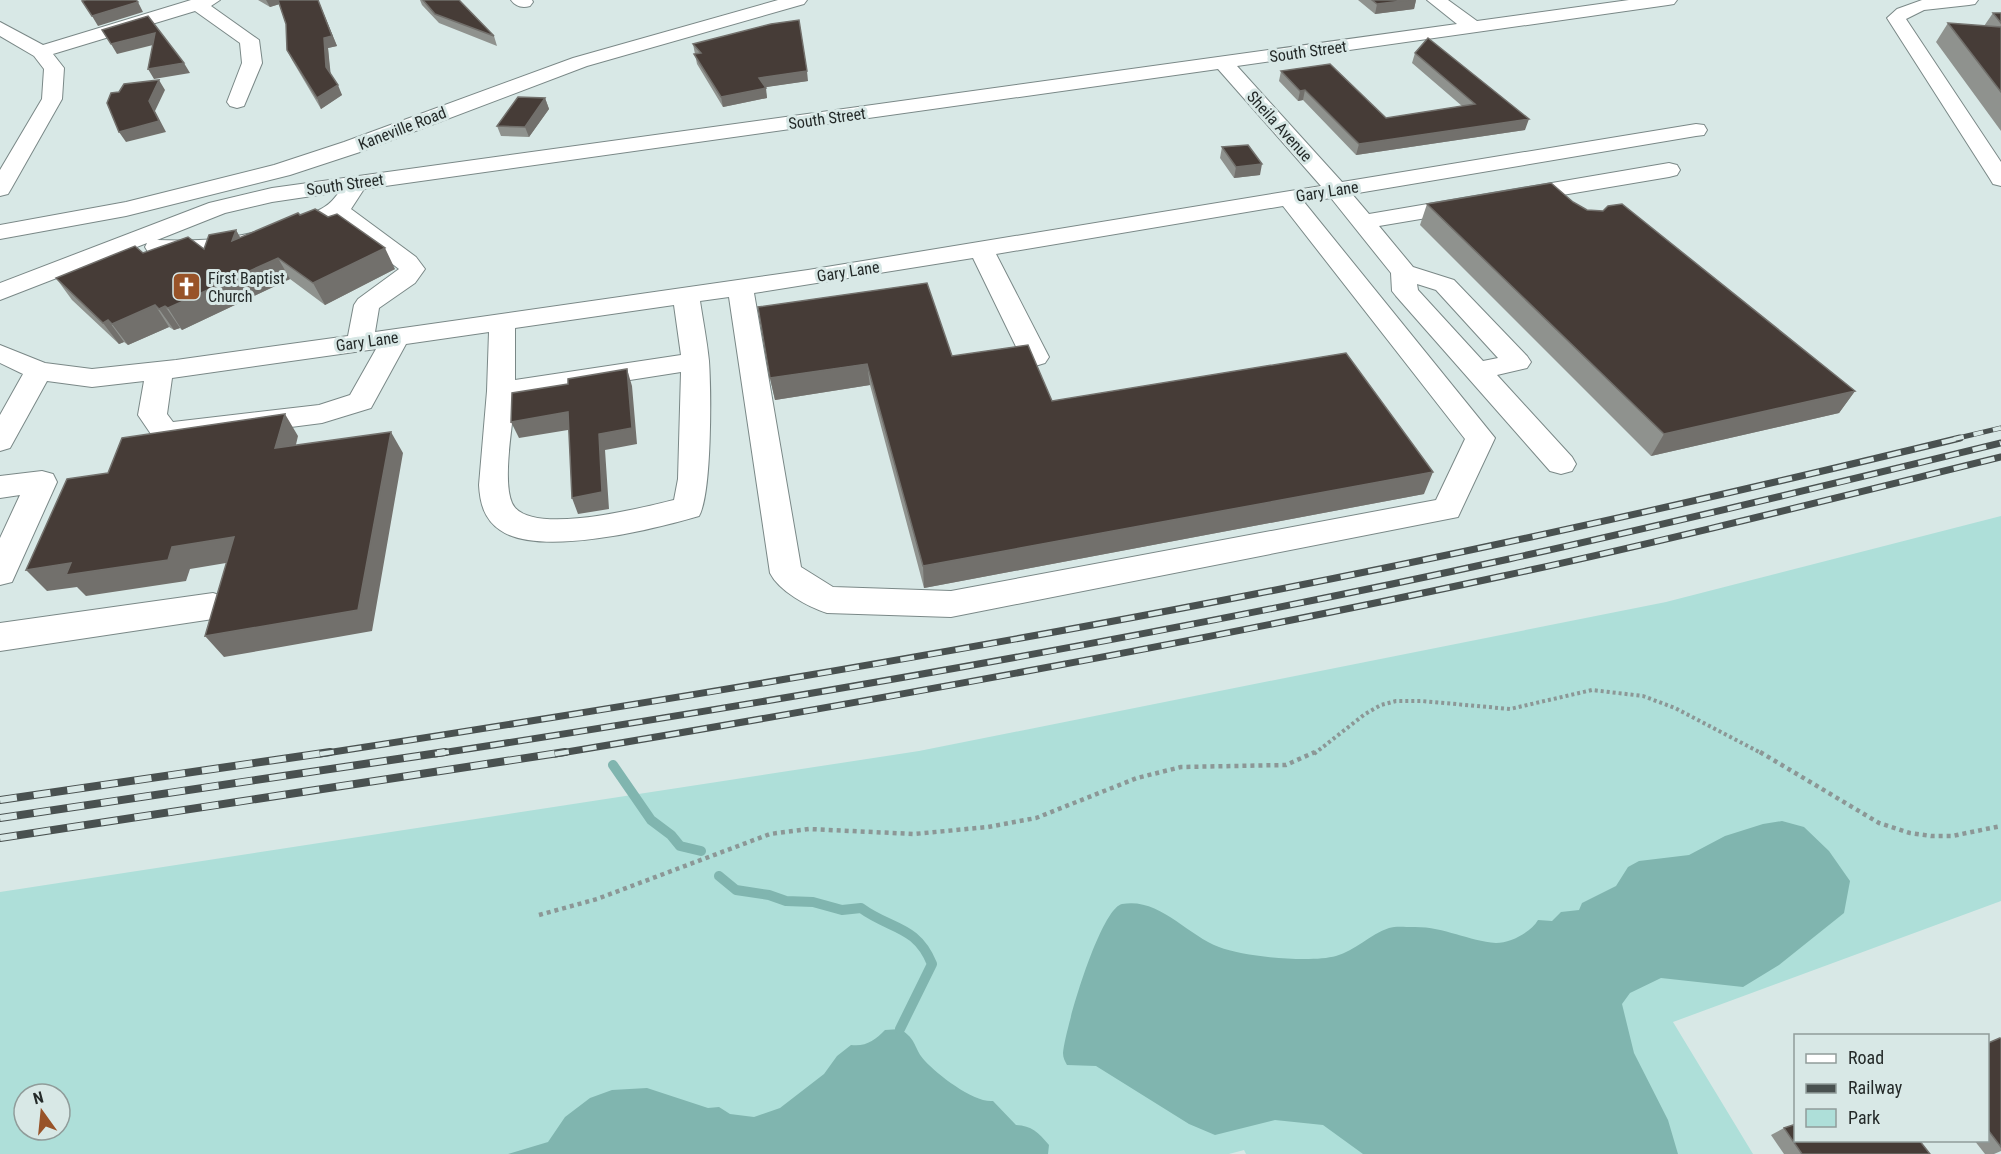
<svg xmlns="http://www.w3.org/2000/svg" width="2001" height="1154" viewBox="0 0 2001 1154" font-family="'Roboto Condensed',sans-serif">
<rect width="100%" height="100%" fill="#d8e8e6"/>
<path fill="#aedfd9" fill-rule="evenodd" d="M2001,516V901L1673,1022L1753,1154H1246L1244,1150L1229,1154H0V892L919,751L1666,602ZM24,1094H60V1130H24Z"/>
<path fill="#80b5af" d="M1782,821L1804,827L1829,851L1850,881L1844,913L1779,965L1743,987L1661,978L1630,993L1622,1004L1634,1053L1668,1120L1678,1154H1363L1323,1125L1275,1120L1215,1135L1189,1124L1096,1066L1067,1065C1065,1061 1063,1058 1063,1053C1065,1029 1100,909 1122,904C1159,897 1187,935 1219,947C1245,957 1310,963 1336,956C1355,951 1370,934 1389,928C1395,926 1405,927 1412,927C1443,926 1468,941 1496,943C1511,943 1531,932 1538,920L1552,921L1561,912L1579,910L1582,903L1616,886L1628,867L1639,861L1689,855L1725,836L1763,824Z
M900,1029C918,1040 913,1048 925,1061C938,1075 974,1103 993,1101L1016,1125C1032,1126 1038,1132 1049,1145L1048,1154H508L548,1142L565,1117L590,1098L612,1090L647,1088L708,1108L719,1107L730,1114L754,1117L780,1108L824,1074L837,1056L851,1045C866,1047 875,1040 885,1030Z"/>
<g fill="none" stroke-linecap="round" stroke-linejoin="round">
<path stroke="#80b5af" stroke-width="10" d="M613,765L651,820L671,835L680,846L701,851
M719,876L736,890L769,895L786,901L813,902L842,910L861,908C891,930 916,925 932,964L900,1029"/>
<defs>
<path id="minor" d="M191,0H220L211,6L259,40L262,63L244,106L237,108L230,106L227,102L242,63L240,43L195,11L53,54L64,68L62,99L11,189L8,194L0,196V170L42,99L44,69L34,56L0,36V22L43,45Z
M511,0H532L533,2L530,6C523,8 516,7 511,0Z
M1427,0H1448L1477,21L1629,0H1677L1674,4L1668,5L1237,66L1342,182L1696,124L1704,125L1707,130L1704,135L1696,136L1352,194L1369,214L1669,163L1677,165L1680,170L1677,175L1669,177L1379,226L1413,267L1454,280L1527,356L1531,362L1527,368L1497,375L1572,457L1576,464L1572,471L1561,474L1550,471L1396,296L1392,291L1391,273L1331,198L1304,202L1495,438L1458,517L951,617L827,613C808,607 779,591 770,573L729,297L700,301C703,321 707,341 709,361C711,391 712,493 699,516C655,529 539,558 500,530C484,519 480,503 479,485L487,391L489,332L406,344L371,408L322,423L165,443L155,440L138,415L144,381L92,387L47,381L10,448L0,451V415L23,374L0,363V345L45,363L92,369L176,360L348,336L354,305L358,299L399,269L335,220C278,243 211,268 148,252L145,247L147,243L0,300V283L209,203L272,188L1457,24ZM1218,69L1321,186L808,270L375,332L379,308L415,283L425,269L416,257L351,209L364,189ZM339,192C327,210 316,211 297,219C249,238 209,242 157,240L225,213L272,202ZM1283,206L1465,439L1436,500L951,591L833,587L801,567L754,293L973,258L1021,357L1025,363L1035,366L1045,363L1049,357L996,254ZM1417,284L1436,290L1498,358L1483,361L1418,290ZM674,305L681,355L515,380V328ZM376,349L350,395L319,405L173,422L167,414L172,378ZM681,372L678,479L674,500C644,507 528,538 512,503C502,480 513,423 515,398Z
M1922,0H1978L1975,4L1969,5L1924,10L1906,19L2001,162V186L1993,184L1990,179L1887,18L1897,9Z
M42,471L53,474L57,482L12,582L0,585V538L20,495L0,498V476Z
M213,593L225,597L230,606L225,615L213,619L0,651V623Z"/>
<path id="major" d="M778,0H807L804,4L587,66L360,152L290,175L126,216L0,239V225L126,202L274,165L344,142L573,58Z"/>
</defs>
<use href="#minor" stroke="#7a8887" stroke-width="2"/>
<use href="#major" stroke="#7a8887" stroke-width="2"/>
<path stroke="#8c9796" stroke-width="4" stroke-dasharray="3 3" stroke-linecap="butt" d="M1314,754L1365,714L1381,705L1396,701H1422L1510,709L1592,690L1643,696L1675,708L1763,754"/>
<path stroke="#8c9796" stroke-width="4.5" stroke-dasharray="4 4" stroke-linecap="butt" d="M1760,752L1879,823L1910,833L1931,836H1952L2001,826
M539,915L597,899L770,834L809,829L914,834L988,827L1036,818L1137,778L1181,767L1286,765L1315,752"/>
<use href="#minor" fill="#fff" fill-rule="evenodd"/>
<use href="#major" fill="#fff" fill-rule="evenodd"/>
<defs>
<path id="rail-far2" d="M1954,439L2001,428"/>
<path id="rail-far1" d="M320,754C632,706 945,655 1255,594C1491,548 1726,495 1960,438
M435,754C794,699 1154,637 1509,559C1673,523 1837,483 2001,443
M555,754C873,701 1189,644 1503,576C1670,540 1835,498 2001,457"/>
<path id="rail" d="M0,800L330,752
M0,818L445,752
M0,838L565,752"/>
</defs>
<use href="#rail-far2" stroke="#495150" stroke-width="5"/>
<use href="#rail-far1" stroke="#495150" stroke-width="7"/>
<use href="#rail" stroke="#495150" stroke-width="8"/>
<use href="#rail-far2" stroke="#d8e8e6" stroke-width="4" stroke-dasharray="10" stroke-linecap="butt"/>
<use href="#rail-far1" stroke="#d8e8e6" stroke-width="4.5" stroke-dasharray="14" stroke-linecap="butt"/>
<use href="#rail" stroke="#d8e8e6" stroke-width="6" stroke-dasharray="17" stroke-linecap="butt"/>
</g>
<path fill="#8f928e" d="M258,0H318L337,46L328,48L330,74L342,95L321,109L292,60L287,50L286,24L279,4L270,7Z
M420,0H459L494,36L497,46L439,23L422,5Z
M1358,0H1416L1414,9L1375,14Z
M1993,13H2001V131L1936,42L1948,23L1984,26Z
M693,44L808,81L765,87L767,98L723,107L697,64Z
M1415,53L1525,130L1356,155L1303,100L1298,101L1279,81L1281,71L1386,118L1462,106L1412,63Z
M545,98L549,109L529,137L501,136L497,126Z
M1222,147L1260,175L1234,178L1220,158Z
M1573,202L1587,210L1855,391L1839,413L1651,456L1420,225L1427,204Z
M236,230L240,238L395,269L325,305L290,279L182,330L180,328L174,330L169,327L128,345L124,342L119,344L72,300L56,278L143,253L204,249Z
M952,356L1052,401L1424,494L924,588L870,385L775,400L770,378Z
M2001,1039V1151L1994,1154H1985L1974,1140H1988V1043Z
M1784,1128L1930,1154H1784L1771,1135Z"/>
<path fill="#72706c" d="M266,0H279L280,4L270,7Z
M318,0L337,46L328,48L331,77L326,67Z
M1407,0H1416L1414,9L1375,14L1377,4Z
M138,2L143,12L98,26L92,16Z
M155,33L161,43L117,54L111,44Z
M184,63L190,73L154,79L148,69Z
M807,71L808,81L760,88L759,78Z
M159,80L165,90L155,111L166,132L126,142L119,132L149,101Z
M338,85L342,95L321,109L317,98Z
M766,88L767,98L723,107L721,97Z
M1305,90L1303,100L1298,101L1300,91Z
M545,98L549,109L529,137L525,127Z
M1529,119L1525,130L1356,155L1359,144Z
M1262,164L1260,175L1234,178L1236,167Z
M236,230L248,251L232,241Z
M385,248L395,269L325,305L313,283Z
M278,258L290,279L182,330L168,308Z
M155,305L169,327L128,345L112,324Z
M165,306L180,328L174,330L159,309Z
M108,320L124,342L119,344L103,323Z
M867,364L870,385L775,400L770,378Z
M627,369L632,386L637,444L605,450L609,509L578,514L572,498Z
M1855,391L1839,413L1651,456L1664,434Z
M568,412L574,429L519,438L511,422Z
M285,414L298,436L290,470L275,448Z
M391,432L403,453L372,631L224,657L205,636Z
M1433,472L1424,494L924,588L923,566Z
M234,537L250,559L190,569L186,581L86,596L77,587L47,591L26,570Z"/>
<path fill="#463c37" stroke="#72706c" stroke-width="1.5" d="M86,0H136L138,2L92,16L82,1Z
M278,0H318L332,36L324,38L326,67L338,85L317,98L287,50L286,24Z
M423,0H459L494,36L435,14Z
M1372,0H1410L1377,4Z
M1993,13H2001V23Z
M148,16L184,63L148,69L155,33L111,44L102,30Z
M799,20L807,71L759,78L766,88L721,97L694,54L701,53L693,44L771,24Z
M1948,23L2001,27V92Z
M1428,38L1529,119L1359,144L1305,90L1300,91L1281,71L1330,64L1386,118L1475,104L1415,53Z
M159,80L149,101L159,121L119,132L107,103L111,93L119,92L124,84Z
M518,97L545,98L525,127L497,126Z
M1248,145L1262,164L1236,167L1222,147Z
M1551,183L1573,202L1587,210L1603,211L1608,206L1622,204L1855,391L1664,434L1427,204Z
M315,209L328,217L337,214L385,248L313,283L278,258L168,308L165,306L159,309L155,305L112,324L108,320L103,323L56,278L135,246L143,253L188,237L204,249L209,235L236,230L232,241L298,213L300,215Z
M927,283L952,356L1028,345L1052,401L1346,353L1433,472L923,566L867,364L770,378L758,307Z
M627,369L632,428L599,434L602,492L572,498L568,412L511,422L512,393L568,384V379Z
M285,414L275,448L391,432L358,610L205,636L234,537L172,547L168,560L66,575L71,563L26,570L67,479L108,473L122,438Z
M2000,1038L2001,1039V1147L1988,1130V1043Z
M1796,1124V1140H1919L1930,1154H1802L1784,1128Z"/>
<defs>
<symbol id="church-square" viewBox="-11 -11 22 22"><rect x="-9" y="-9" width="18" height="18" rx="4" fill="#985328" stroke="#d8e8e6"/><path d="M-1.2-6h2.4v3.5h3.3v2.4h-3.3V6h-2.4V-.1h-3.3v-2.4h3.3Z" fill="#fff"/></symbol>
</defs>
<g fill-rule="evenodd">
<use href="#church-square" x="170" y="270" width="33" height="33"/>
</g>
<g text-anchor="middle" stroke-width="6" stroke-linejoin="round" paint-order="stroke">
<g font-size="16" fill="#242a29" stroke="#d8e8e6">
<text transform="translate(1308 51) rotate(-8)" y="6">South Street</text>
<text transform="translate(827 118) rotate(-8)" y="6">South Street</text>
<text transform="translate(1280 126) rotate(48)" y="6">Sheila Avenue</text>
<text transform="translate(402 128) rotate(-21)" y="6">Kaneville Road</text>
<text transform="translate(345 184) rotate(-8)" y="6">South Street</text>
<text transform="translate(1327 191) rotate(-9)" y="6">Gary Lane</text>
<text transform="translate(848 271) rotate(-9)" y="6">Gary Lane</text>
<text transform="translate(367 341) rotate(-8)" y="6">Gary Lane</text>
</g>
<g font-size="16" fill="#242a29" stroke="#d8e8e6" text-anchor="start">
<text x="208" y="284">First Baptist<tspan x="208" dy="18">Church</tspan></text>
</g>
</g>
<rect x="1794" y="1034" width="195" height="108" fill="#d8e8e6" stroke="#909c9a" stroke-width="1.5"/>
<rect x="1806" y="1054" width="30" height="9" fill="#ffffff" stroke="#909c9a" stroke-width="1.5"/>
<text x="1848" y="1064" font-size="18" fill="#242a29">Road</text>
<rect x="1806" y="1084" width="30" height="9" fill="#495150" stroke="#909c9a" stroke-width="1.5"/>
<text x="1848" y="1094" font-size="18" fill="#242a29">Railway</text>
<rect x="1806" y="1109" width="30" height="18" fill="#aedfd9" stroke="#909c9a" stroke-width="1.5"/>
<text x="1848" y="1124" font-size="18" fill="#242a29">Park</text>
<g transform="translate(42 1112) rotate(345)"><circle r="28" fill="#d8e8e6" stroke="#909c9a" stroke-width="1.5"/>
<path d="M0-4.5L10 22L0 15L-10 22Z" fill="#985328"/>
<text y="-9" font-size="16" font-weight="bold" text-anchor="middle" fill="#242a29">N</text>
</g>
</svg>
